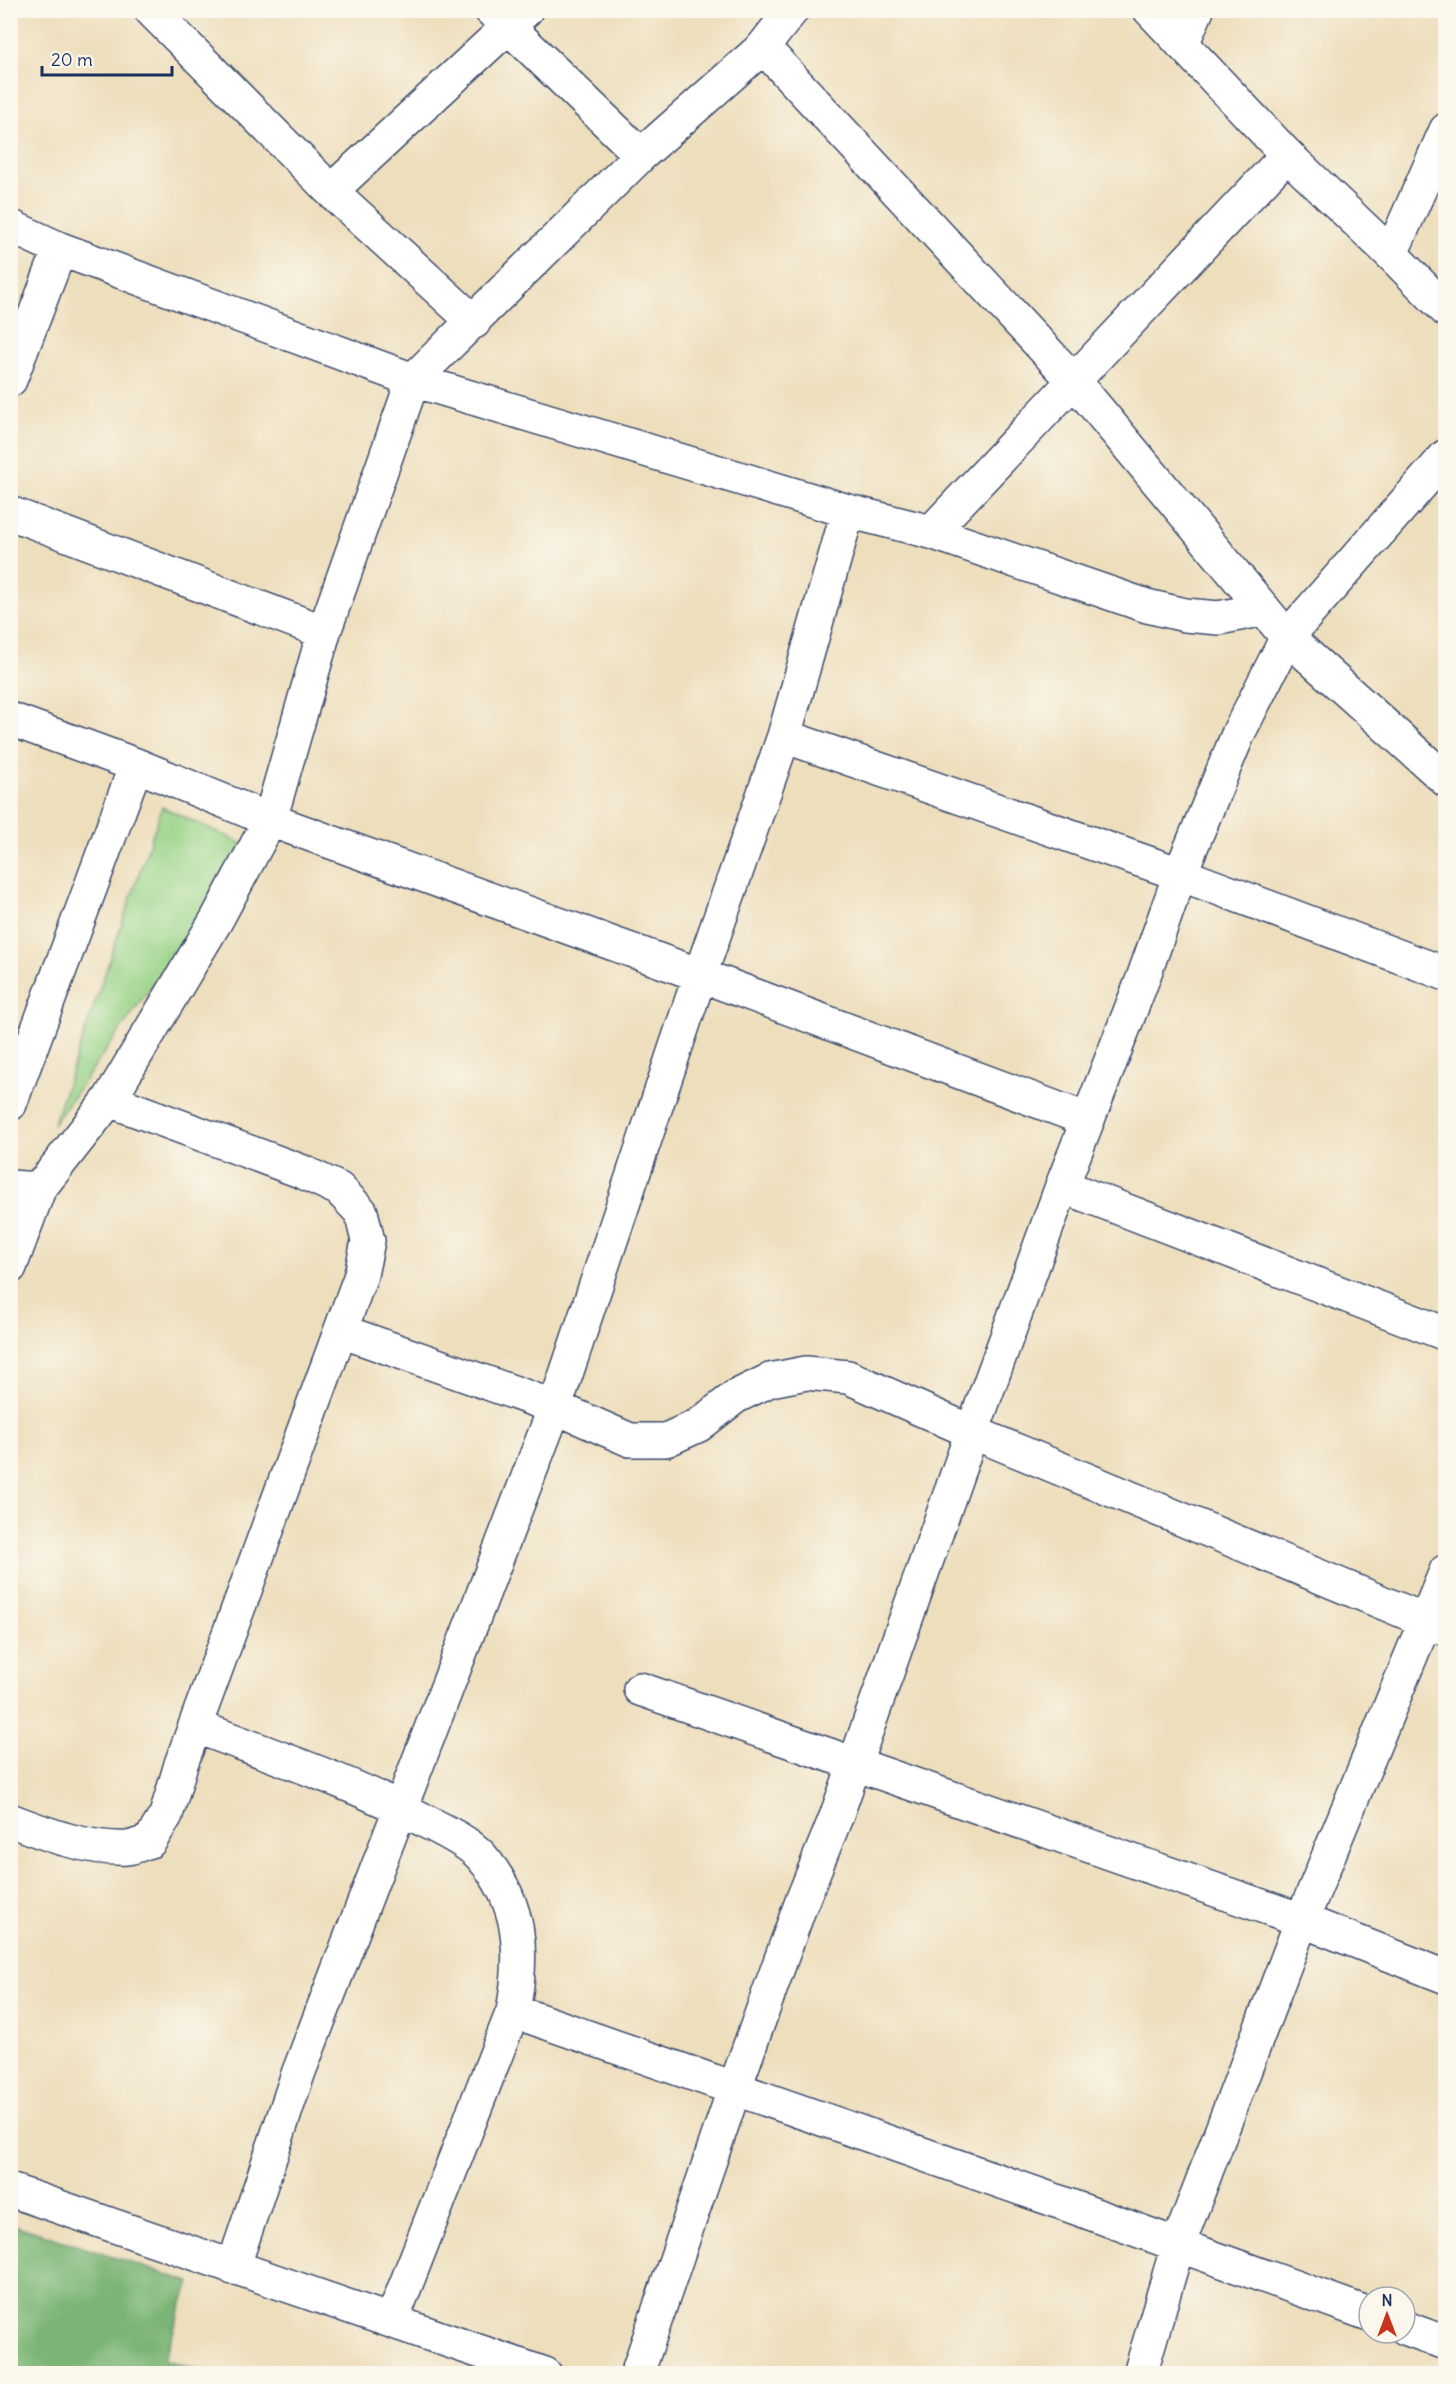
<svg xmlns="http://www.w3.org/2000/svg" width="1456" height="2384" viewBox="0 0 1456 2384" font-family="Delius,sans-serif">
<rect width="100%" height="100%" fill="#fbf7ec"/>
<filter id="ink" filterUnits="userSpaceOnUse"><feTurbulence type="fractalNoise" baseFrequency=".0167" numOctaves="2"/><feDisplacementMap in="SourceGraphic" scale="12" xChannelSelector="R" yChannelSelector="G"/><feConvolveMatrix kernelMatrix="1 2 1 2 8 2 1 2 1" color-interpolation-filters="sRGB"/></filter>
<filter id="wash" filterUnits="userSpaceOnUse"><feTurbulence type="fractalNoise" baseFrequency=".008" numOctaves="4" result="noise"/><feDisplacementMap in="SourceGraphic" scale="24" xChannelSelector="R" yChannelSelector="G"/><feGaussianBlur stdDeviation="1.35" result="paint"/><feColorMatrix in="noise" values="0 0 0 0 0 0 0 0 0 0 0 0 0 0 0 0 0 1.4 0 .05"/><feComposite in="paint" operator="in"/></filter>
<g filter="url(#wash)">
<rect width="100%" height="100%" fill="#eddebc"/>
<path fill="#98d387" stroke="#5a8172" stroke-width="1.5" d="M162,807L250,847L53,1125Z"/>
<path fill="#7ab574" stroke="#4a7269" stroke-width="1.5" d="M11,2224L190,2282L164,2359L208,2373H11Z"/>
</g>
<g filter="url(#ink)">
<g fill="none" stroke-linecap="round" stroke-linejoin="round">
<defs>
<path id="minor" d="M151,10L331,191L474,322
M491,10L641,155
M1182,44L1197,10
M763,47L1075,382L1287,637L1446,780
M331,191L526,10
M10,226L60,249L413,380L848,511L931,532
M1391,254L1446,130
M10,380L60,249
M10,513L324,632
M1264,609L1219,618L1185,615L1147,606L931,532L1287,155
M10,719L136,765L270,820L700,975L1088,1120
M784,736L1180,874L1446,974
M10,1104L136,765
M1062,1186L1446,1334
M10,1187L39,1189L109,1100L217,919L270,820L324,632L413,380L641,155L763,47L792,10
M10,1267L39,1189
M341,1331L555,1407L630,1440H666L699,1425L735,1397L770,1380L806,1373L848,1377L972,1432L1446,1629
M640,1689L1302,1920L1446,1977
M195,1726C273,1756 358,1784 431,1824C447,1832 469,1843 481,1856C522,1903 524,1953 513,2011L392,2320
M10,1820C46,1834 89,1850 127,1848C135,1847 143,1843 150,1841L166,1815L181,1764L361,1275L368,1241L361,1212L339,1189L303,1172L109,1100
M513,2011L1051,2199L1369,2314
M233,2268L298,2074L555,1407L700,975L784,736L848,511
M1405,2328L1446,2343
M1140,2374L1178,2245L1302,1920L1446,1571"/>
<path id="tertiary" d="M637,2374L735,2087L802,1901L836,1817L972,1432L1062,1186L1142,981L1180,874L1239,732L1287,637L1446,456"/>
<path id="secondary" d="M10,2190L545,2374"/>
<path id="primary" d="M1150,10L1287,155L1391,254L1446,310"/>
</defs>
<use href="#minor" stroke="#3a496c" stroke-width="36"/>
<use href="#tertiary" stroke="#3a496c" stroke-width="36"/>
<use href="#secondary" stroke="#3a496c" stroke-width="36"/>
<use href="#primary" stroke="#3a496c" stroke-width="36"/>
<use href="#minor" stroke="#fff" stroke-width="33"/>
<use href="#tertiary" stroke="#fff" stroke-width="33"/>
<use href="#secondary" stroke="#fff" stroke-width="33"/>
<use href="#primary" stroke="#fff" stroke-width="33"/>
</g>
</g>
<rect width="1456" height="2384" fill="none" stroke="#fbf7ec" stroke-width="36"/>
<g transform="translate(1387 2315)"><circle r="28" fill="#fbf7ec" stroke="#a1a7b3" stroke-width="1.5"/>
<path d="M0-4.5L10 22L0 15L-10 22Z" fill="#c8321e"/>
<text y="-9" font-size="16" font-weight="bold" text-anchor="middle" fill="#1b2f5e">N</text>
</g>
<path d="M42 66v9h130v-9" fill="none" stroke="#1b2f5e" stroke-width="3"/>
<text x="51" y="66" font-size="18" fill="#1b2f5e" stroke="#fbf7ec" stroke-width="4.5" paint-order="stroke">20 m</text>
</svg>
